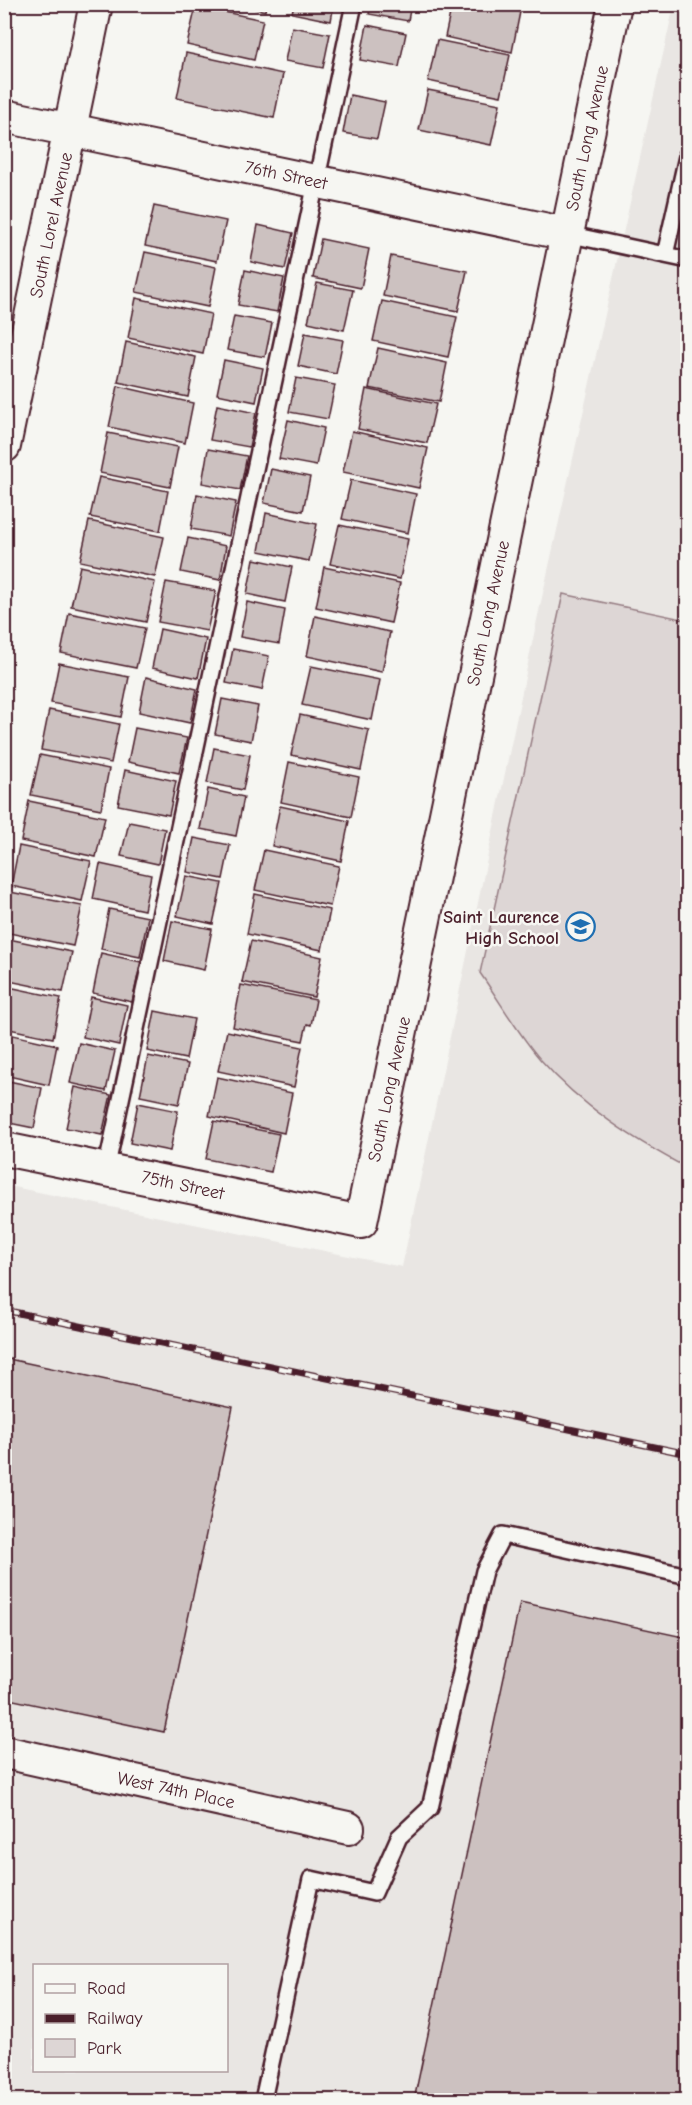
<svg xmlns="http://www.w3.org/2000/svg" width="692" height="2105" viewBox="0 0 692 2105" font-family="'Comic Neue',sans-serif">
<rect width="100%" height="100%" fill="#f6f6f2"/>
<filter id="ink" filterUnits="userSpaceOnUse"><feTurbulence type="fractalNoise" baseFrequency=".0167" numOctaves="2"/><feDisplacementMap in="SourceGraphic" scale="12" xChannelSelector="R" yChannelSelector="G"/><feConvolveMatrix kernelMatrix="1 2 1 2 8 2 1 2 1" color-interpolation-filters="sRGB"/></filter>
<g filter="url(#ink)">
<path fill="#e9e6e3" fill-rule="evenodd" d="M674,5H687V2100H5L4,1185L402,1267L537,620ZM34,1966H226V2070H34Z"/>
<path fill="#ddd6d5" stroke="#947a80" stroke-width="1.5" d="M563,594L687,620V1168C633,1139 582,1107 540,1059C519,1035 499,1000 480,973Z"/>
<path fill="#ccc1c0" stroke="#4a1f2b" stroke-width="1.5" d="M236,4H266L265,11Z
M294,4H334L331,21L292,13Z
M371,4H411L408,21L369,14Z
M452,4H487L520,12L512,52L445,37Z
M196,6L263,20L254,60L187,45Z
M367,25L406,33L399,67L360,60Z
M292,27L330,34L323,68L285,61Z
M437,40L510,55L501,96L428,81Z
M186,53L283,74L274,118L177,98Z
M428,90L500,104L491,145L419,130Z
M350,95L385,102L377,139L343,133Z
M154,206L226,221L217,261L145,246Z
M258,225L293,233L285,269L251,262Z
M321,239L369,249L361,288L313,278Z
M145,252L216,267L208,307L136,292Z
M391,256L467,271L458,311L383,296Z
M245,270L284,278L277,312L238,305Z
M317,283L353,290L344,330L308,322Z
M136,298L211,314L203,354L128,338Z
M382,301L457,317L448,357L373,341Z
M234,316L272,323L265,357L227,350Z
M305,333L343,340L336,374L298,366Z
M126,342L196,357L188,397L118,382Z
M378,348L447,363L439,402L369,388Z
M224,360L263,368L256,402L217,394Z
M296,378L335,385L328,419L289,412Z
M118,386L193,403L185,443L109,427Z
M366,389L436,404L427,443L358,429Z
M217,405L256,413L249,447L210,440Z
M288,420L324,428L316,466L279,459Z
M352,431L428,448L419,488L343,472Z
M108,433L178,447L170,487L100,473Z
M208,449L247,456L240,490L202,483Z
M271,469L310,477L303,511L264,503Z
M99,477L168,491L160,531L90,517Z
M351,480L416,494L408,533L342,519Z
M197,494L236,502L229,536L191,529Z
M266,513L317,524L309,561L259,551Z
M89,521L164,537L155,577L80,561Z
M339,525L408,539L400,579L330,564Z
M188,538L226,546L220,580L181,572Z
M254,559L292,567L285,602L247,594Z
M80,566L155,582L146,622L71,606Z
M324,567L400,583L391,623L316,607Z
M166,582L216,591L207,631L158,622Z
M247,602L285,610L279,644L240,637Z
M69,613L145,628L136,668L61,653Z
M315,616L390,632L382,672L307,656Z
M160,629L206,639L198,678L152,668Z
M233,649L269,656L262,690L226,683Z
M59,663L129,677L121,717L51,703Z
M311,666L380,680L372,720L302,705Z
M146,677L197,689L190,723L139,712Z
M222,699L258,706L251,741L215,734Z
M49,710L119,724L111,763L41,750Z
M300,715L369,730L361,770L291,755Z
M135,728L187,738L179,773L128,762Z
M214,748L250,755L243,790L207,783Z
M40,755L109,769L101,809L31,795Z
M289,762L359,777L351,817L281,802Z
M125,770L176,781L169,815L118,805Z
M208,789L244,797L236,836L200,829Z
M29,801L105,817L96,857L21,841Z
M280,806L349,821L341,861L272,846Z
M129,822L165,829L158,864L121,856Z
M194,838L230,845L223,879L187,872Z
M19,846L91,861L82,901L11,886Z
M264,850L339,866L330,906L255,890Z
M100,864L151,875L144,910L93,899Z
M186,876L222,883L213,924L177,916Z
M10,892L82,906L73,946L4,932V917Z
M255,894L330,910L322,950L247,934Z
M109,909L148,917L140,957L101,949Z
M172,921L212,929L204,970L164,961Z
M4,938L72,952L63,992L4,980Z
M251,941L322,957L314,997L242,982Z
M101,953L141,962L132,1002L93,993Z
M241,985L316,1000L311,1025L307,1024L303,1041L233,1027Z
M4,986L61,998L53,1038L4,1028Z
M91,997L127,1005L119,1045L83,1037Z
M155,1011L194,1019L186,1059L147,1051Z
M227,1031L302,1047L294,1087L218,1071Z
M4,1033L57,1045L49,1085L4,1075Z
M79,1043L115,1051L106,1091L70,1083Z
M148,1056L188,1064L179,1104L140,1096Z
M217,1077L292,1093L284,1133L209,1116Z
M4,1080L42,1088L34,1128L4,1122Z
M75,1087L111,1095L102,1135L66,1128Z
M138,1103L178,1111L170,1151L130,1143Z
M214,1121L279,1134L271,1172L206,1159Z
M4,1358L233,1407L164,1732L4,1698Z
M520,1602L688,1638V2100H414Z"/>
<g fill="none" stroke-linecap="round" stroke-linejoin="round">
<defs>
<path id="lane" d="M567,234L688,260
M665,255L688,152
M106,1170L354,4
M263,2100L311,1879L374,1893L399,1837L430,1808L484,1571L503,1535L688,1576"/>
<path id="street" d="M4,116L567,234
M4,446L96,4
M4,1149L361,1222L615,4
M4,1752L348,1828"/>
</defs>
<use href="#lane" stroke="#4a1f2b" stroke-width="20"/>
<use href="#street" stroke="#4a1f2b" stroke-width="36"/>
<use href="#lane" stroke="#f6f6f2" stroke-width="15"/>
<use href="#street" stroke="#f6f6f2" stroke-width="32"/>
<defs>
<path id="rail" d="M4,1310L688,1454"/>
</defs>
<use href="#rail" stroke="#4a1f2b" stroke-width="7"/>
<use href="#rail" stroke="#f6f6f2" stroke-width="4.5" stroke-dasharray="14" stroke-linecap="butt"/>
</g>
</g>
<defs>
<symbol id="school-ring" viewBox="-11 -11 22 22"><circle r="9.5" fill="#f6f6f2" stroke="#1f6fb2" stroke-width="1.5"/><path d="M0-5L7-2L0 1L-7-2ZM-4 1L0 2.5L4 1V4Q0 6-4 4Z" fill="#1f6fb2"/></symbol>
</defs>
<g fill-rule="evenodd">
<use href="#school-ring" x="564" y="910" width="33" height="33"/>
</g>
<g text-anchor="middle" stroke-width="5" stroke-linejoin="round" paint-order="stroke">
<g font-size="18" fill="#4a1f2b" stroke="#f6f6f2">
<text transform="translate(587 138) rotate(-78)" y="6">South Long Avenue</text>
<text transform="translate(286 175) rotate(12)" y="6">76th Street</text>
<text transform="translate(51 225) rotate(-78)" y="6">South Lorel Avenue</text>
<text transform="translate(488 613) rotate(-78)" y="6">South Long Avenue</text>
<text transform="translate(389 1089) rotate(-78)" y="6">South Long Avenue</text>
<text transform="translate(183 1185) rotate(12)" y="6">75th Street</text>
<text transform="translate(176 1790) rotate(12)" y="6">West 74th Place</text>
</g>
<g font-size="18" font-weight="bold" fill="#4a1f2b" stroke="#f6f6f2" text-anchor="end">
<text x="559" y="923">Saint Laurence<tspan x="559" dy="21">High School</tspan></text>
</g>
</g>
<rect width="692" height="2105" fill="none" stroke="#f6f6f2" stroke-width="24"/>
<rect x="12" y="12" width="668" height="2081" fill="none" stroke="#4a1f2b" stroke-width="2" filter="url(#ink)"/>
<rect x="33" y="1964" width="195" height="108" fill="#f6f6f2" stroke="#b1a0a2" stroke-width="1.5"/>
<rect x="45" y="1984" width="30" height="9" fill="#f6f6f2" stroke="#b1a0a2" stroke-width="1.5"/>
<text x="87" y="1994" font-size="18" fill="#4a1f2b">Road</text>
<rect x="45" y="2014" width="30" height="9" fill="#4a1f2b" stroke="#b1a0a2" stroke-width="1.5"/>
<text x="87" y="2024" font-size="18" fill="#4a1f2b">Railway</text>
<rect x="45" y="2039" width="30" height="18" fill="#ddd6d5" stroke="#b1a0a2" stroke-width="1.5"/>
<text x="87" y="2054" font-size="18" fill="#4a1f2b">Park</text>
</svg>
